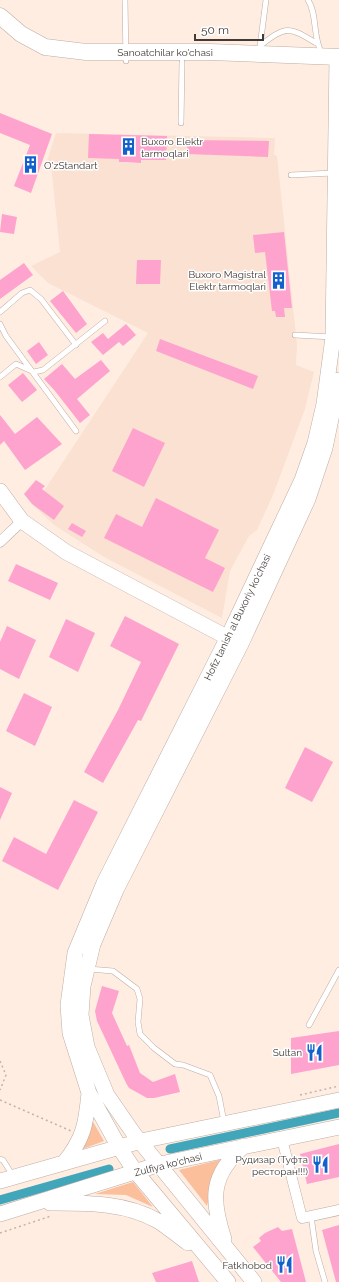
<svg xmlns="http://www.w3.org/2000/svg" width="339" height="1282" viewBox="0 0 339 1282" font-family="Raleway,sans-serif">
<rect width="100%" height="100%" fill="#ffede2"/>
<path fill="#fae1d2" d="M56,133L275,138L274,155L277,156L297,345L296,365L314,372L305,409L273,495L257,530L249,536L230,571L222,618L104,557L54,525L34,506L148,333L48,283L31,266L60,252L51,164L47,161Z"/>
<path fill="#fbbf9b" d="M92,1120L104,1141L80,1150Z
M223,1159L212,1185L207,1206L179,1170Z
M133,1182L153,1207L126,1195L95,1194Z"/>
<g fill="none" stroke-linecap="round" stroke-linejoin="round">
<path stroke="#42a6ba" stroke-width="9" d="M170,1149L339,1113
M0,1200L109,1169"/>
</g>
<path fill="#fea3cd" d="M0,113L52,134L31,193L14,186L30,145L0,133Z
M89,134L167,136L166,160H141V163L127,162H119V159L88,158Z
M187,140L269,141L268,157L187,154Z
M2,214L17,217L14,234L0,232Z
M284,232L292,308H284L285,317H276L275,311H272L265,252L255,253L253,235Z
M137,260H161L160,284H136Z
M24,263L33,275L0,299V280Z
M63,291L87,324L76,333L50,301Z
M126,324L136,335L123,346L119,342L103,355L91,342L103,333L108,339Z
M160,339L258,376L253,389L156,351Z
M39,342L48,355L36,364L27,351Z
M101,360L110,371L77,399L90,415L80,423L55,391L44,379L62,364L75,379Z
M23,373L37,390L22,402L8,385Z
M0,415L15,434L37,417L62,444L25,470L4,441L0,445Z
M133,428L165,443L144,487L112,471Z
M36,480L45,486L42,489L64,506L54,520L32,504L24,494Z
M156,498L219,530L205,558L225,568L213,592L104,538L116,514L142,527Z
M72,523L86,531L82,537L68,529Z
M16,564L58,583L50,600L8,581Z
M125,616L179,644L141,721L138,720L103,783L84,772L118,710L141,662L110,646Z
M66,619L95,633L78,672L49,657Z
M7,626L36,640L19,679L0,669V642Z
M24,693L52,707L35,746L6,731Z
M305,747L333,762L312,802L285,788Z
M0,787L12,793L0,820Z
M74,800L98,812L58,890L2,861L14,837L46,854Z
M102,986L119,991L112,1013L127,1046L129,1045L140,1073L153,1082L175,1074L180,1092L154,1098H147L129,1088L126,1083L97,1021L95,1011Z
M339,1031V1065L291,1074V1038Z
M339,1144V1177L307,1184L300,1154Z
M339,1225V1282H336L322,1230Z
M278,1227L282,1231L292,1229L306,1282H281L253,1247L261,1241L259,1238L265,1233Z
M192,1261L199,1282H156L152,1273Z"/>
<g fill="none" stroke-linecap="round" stroke-linejoin="round">
<defs>
<path id="lane" d="M125,0L126,61
M308,0C318,16 312,36 322,54
M261,45C287,25 289,27 316,43
M260,46L266,0
M181,123L182,62
M291,175L333,173
M0,312L22,293L30,290L41,299L76,345
M0,324L6,336L76,431
M295,335L332,337
M0,377L16,364L34,372L43,370L105,321
M89,969L113,971L137,989L140,999L138,1022L140,1034L154,1048L175,1064L183,1065L210,1075L219,1096L224,1122
M309,1025L339,970
M0,1159L3,1160L13,1176
M311,1216L316,1251L325,1282"/>
<path id="street" d="M0,542L22,521
M282,1139L302,1218L339,1210"/>
<path id="secondary" d="M0,491L22,521L66,552L236,642
M64,1163C84,1138 86,1124 89,1093
M0,1181L141,1141L339,1100
M50,1203C86,1203 125,1202 158,1221C168,1227 178,1236 188,1243
M0,1214L160,1164L339,1127
M224,1239C211,1200 210,1175 244,1146
M228,1282L135,1171L119,1147L89,1093L70,1033L68,1005L75,953L104,883L228,637L302,480L315,443L324,404L333,337L337,57
M254,1282L134,1134L107,1095L87,1047L81,1015L83,986L93,944L116,890L241,644L308,499L325,448L339,380"/>
<path id="primary" d="M0,16L21,34L45,47L86,52H210L339,57"/>
</defs>
<use href="#lane" stroke="#beada3" stroke-width="6"/>
<use href="#street" stroke="#beada3" stroke-width="11"/>
<use href="#secondary" stroke="#beada3" stroke-width="16"/>
<use href="#primary" stroke="#beada3" stroke-width="17"/>
<path stroke="#c2b4ab" stroke-width="1.5" stroke-dasharray="2 3" stroke-linecap="butt" d="M0,1061L6,1075L0,1090
M300,1095L339,1086
M0,1100L71,1131
M0,1233L51,1216"/>
<use href="#lane" stroke="#fff" stroke-width="5"/>
<use href="#street" stroke="#fff" stroke-width="10"/>
<use href="#secondary" stroke="#fff" stroke-width="15"/>
<use href="#primary" stroke="#fff" stroke-width="16"/>
</g>
<defs>
<symbol id="building-bare" viewBox="-9 -9 18 18"><path d="M-4-6H4V6H1V3H-1V6H-4ZM-2.5-4.3h1.7v1.8h-1.7ZM.8-4.3h1.7v1.8H.8ZM-2.5-1h1.7V.8h-1.7ZM.8-1h1.7V.8H.8Z" fill="#1361cc" stroke="#fefefe" stroke-width="2.5" paint-order="stroke"/></symbol>
<symbol id="restaurant-bare" viewBox="-9 -9 18 18"><path d="M-5-6h1v4h1v-4h1v4h1v-4h1v5L-1.5 .5V6h-2V.5L-5-1ZM5-6V6H3V1.5H1.5Q1.5-4 5-6Z" fill="#1361cc" stroke="#fefefe" stroke-width="2.5" paint-order="stroke"/></symbol>
</defs>
<g fill-rule="evenodd">
<use href="#building-bare" x="116" y="134" width="25" height="25"/>
<use href="#building-bare" x="18" y="152" width="25" height="25"/>
<use href="#building-bare" x="266" y="268" width="25" height="25"/>
<use href="#restaurant-bare" x="302" y="1040" width="25" height="25"/>
<use href="#restaurant-bare" x="308" y="1152" width="25" height="25"/>
<use href="#restaurant-bare" x="272" y="1252" width="25" height="25"/>
</g>
<g text-anchor="middle" stroke-width="3" stroke-linejoin="round" paint-order="stroke">
<g font-size="10" fill="#413a36" stroke="#fefefe">
<text x="165" y="56">Sanoatchilar ko'chasi</text>
<text transform="translate(237 617) rotate(-64)" y="4">Hofiz tanish al Buxoriy ko'chasi</text>
<text transform="translate(168 1164) rotate(-14)" y="4">Zulfiya ko'chasi</text>
</g>
<g font-size="10" fill="#413a36" stroke="#fefefe" text-anchor="end">
<text x="141" y="145" text-anchor="start">Buxoro Elektr<tspan x="141" dy="12">tarmoqlari</tspan></text>
<text x="44" y="169" text-anchor="start">O'zStandart</text>
<text x="266" y="278">Buxoro Magistral<tspan x="266" dy="12">Elektr tarmoqlari</tspan></text>
<text x="302" y="1056">Sultan</text>
<text x="308" y="1163">Рудизар (Туфта<tspan x="308" dy="12">ресторан!!!)</tspan></text>
<text x="272" y="1269">Fatkhobod</text>
</g>
</g>
<path d="M195 34v6h68v-6" fill="none" stroke="#413a36" stroke-width="2"/>
<text x="201" y="34" font-size="12" fill="#413a36" stroke="#fefefe" stroke-width="3" paint-order="stroke">50 m</text>
</svg>
